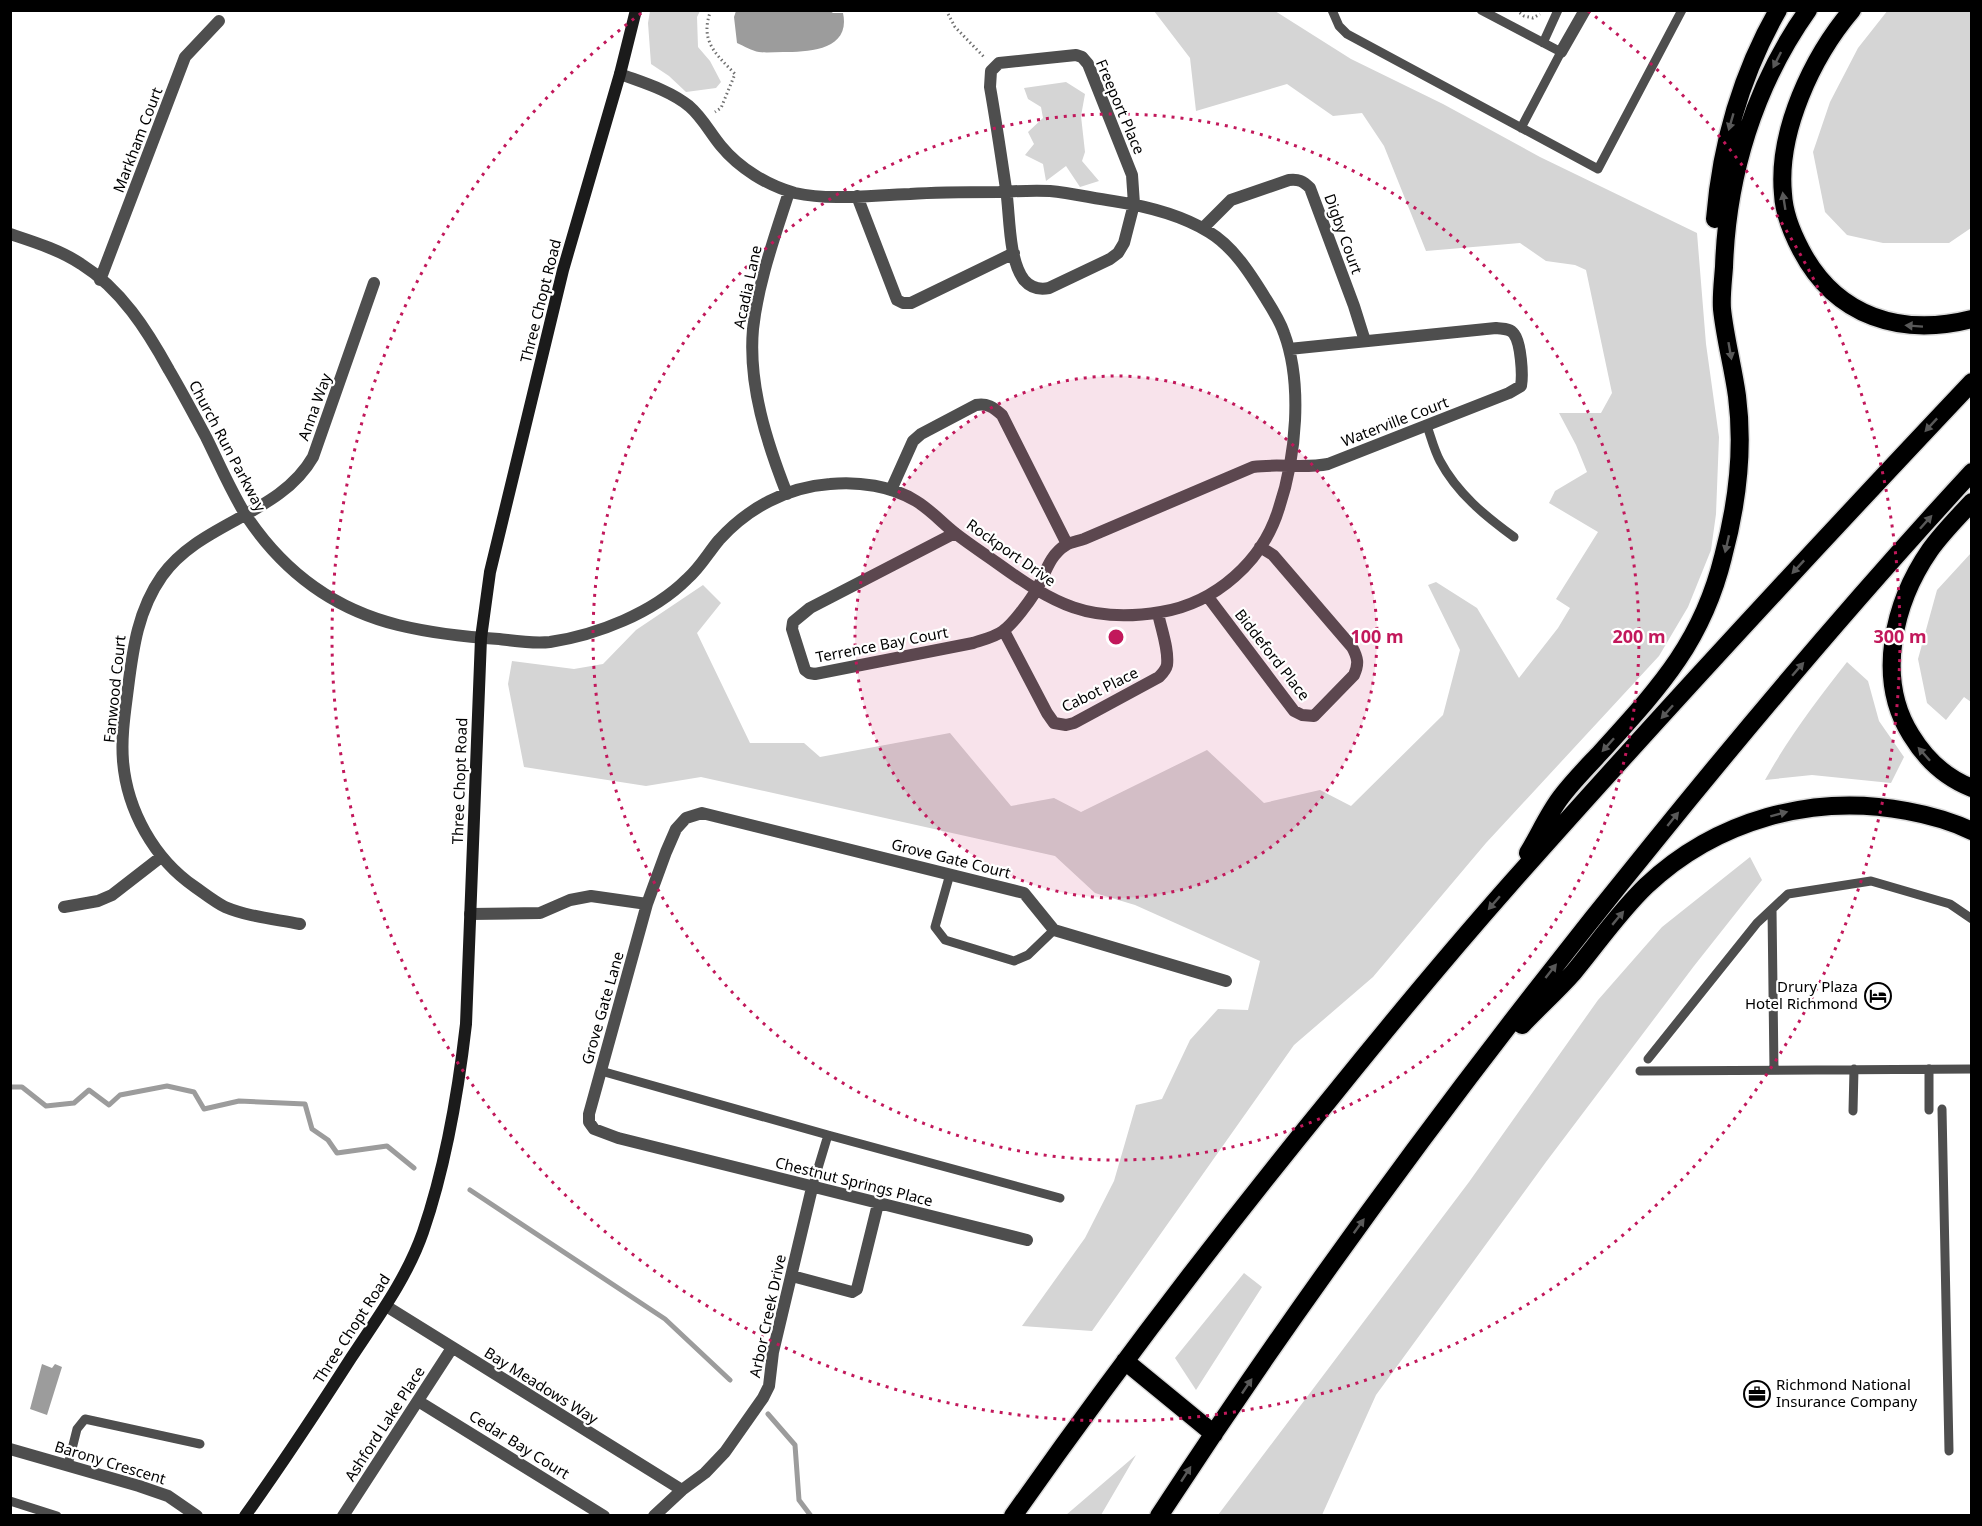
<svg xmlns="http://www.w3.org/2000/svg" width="1982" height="1526" viewBox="0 0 1982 1526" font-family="'Noto Sans',sans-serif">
<rect width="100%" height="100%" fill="#fff"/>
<path fill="#d5d5d5" d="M1888,10L1971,11V228L1949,243H1883L1847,235L1825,212L1813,152L1830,102L1858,48Z
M650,11H700L697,17L698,47L710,61L721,82L716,88L686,92L669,76L651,64L648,23Z
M1154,11H1275L1351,59L1443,104L1540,157L1697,233L1706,344L1719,437L1716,514L1711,550L1688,607L1659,656L1486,843L1373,977L1294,1045L1092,1331L1022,1326L1085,1238L1114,1181L1136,1105L1162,1099L1190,1040L1218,1009L1248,1010L1260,961L1135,905L1095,893L1055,856L701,777L646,786L524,767L508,684L512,661L574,669L603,664L636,630L703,585L721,603L697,633L750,743H804L820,757L950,733L1011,806L1054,798L1081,812L1207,750L1264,803L1320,790L1351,806L1443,715L1460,650L1428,585L1436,582L1477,608L1519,678L1558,628L1570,608L1556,599L1598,532L1549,503L1555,491L1587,472L1576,445L1559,413H1601L1612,393L1586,270L1575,265L1546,261L1520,243L1426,251L1384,146L1362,113L1333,116L1287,84L1196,111L1190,58Z
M1066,82L1085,94L1081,116L1085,152L1082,161L1099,181L1080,187L1066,166L1046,181L1043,164L1025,155L1034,144L1028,132L1043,118L1041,107L1028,99L1024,88Z
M1971,553V702L1964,697L1946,720L1927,703L1918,659L1937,590Z
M1847,662L1868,681L1879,721L1904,757L1891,783L1812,775L1765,780C1789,737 1817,700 1847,662Z
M1750,857L1762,880L1694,966L1546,1162L1376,1395L1322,1515H1218L1469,1182L1598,1000L1662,927Z
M1244,1273L1262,1287L1196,1390L1175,1358Z
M1136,1455L1101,1515H1066Z"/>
<path fill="#9c9c9c" d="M736,11H830L833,13H843C851,50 809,52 783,52C775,52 766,53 759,52C752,51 744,46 737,43L734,17Z
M42,1364L52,1368L55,1364L62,1367L47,1415L30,1409Z"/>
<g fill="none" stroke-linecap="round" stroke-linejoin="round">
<path stroke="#9c9c9c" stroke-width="5" d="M10,1087H22L46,1106L74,1103L89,1090L109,1105L120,1095L167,1086L194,1092L204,1109L239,1101L305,1104L312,1129L328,1140L337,1153L387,1146L414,1168
M470,1190L665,1319L730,1380
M768,1414L795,1445L799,1500L811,1516"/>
<defs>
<path id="motorway" d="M1852,10C1812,57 1777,132 1783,194C1784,214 1792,233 1801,250C1836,317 1901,337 1972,319
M1715,219C1721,145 1741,75 1778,10
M1972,502C1958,517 1942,533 1930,550C1894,602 1875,678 1911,735C1925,758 1946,778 1972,788
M1528,853C1539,835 1548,814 1561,797C1573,781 1588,766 1601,752C1658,689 1702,643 1723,557C1737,505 1744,450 1737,396C1733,367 1725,338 1722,309C1721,296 1723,281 1724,267C1727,176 1754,86 1808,10
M1522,1025C1539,1007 1557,991 1573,973C1597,944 1619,912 1646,886C1716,820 1813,793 1907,811C1929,815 1951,821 1972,831
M1125,1361L1214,1434
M1013,1516C1115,1371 1222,1231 1334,1094C1392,1022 1451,951 1512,882C1662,713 1816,547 1972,382
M1159,1516C1312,1282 1479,1057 1655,841C1757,715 1862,591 1972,472"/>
</defs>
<use href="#motorway" stroke="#dbdbdb" stroke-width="21"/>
<path stroke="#707070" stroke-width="3" stroke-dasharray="1.5 3" stroke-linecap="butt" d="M711,10C699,41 716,54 735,74L721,108L715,112
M946,10L955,27L985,58
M1516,10L1524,16L1533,18L1540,14"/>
<path stroke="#4e4e4e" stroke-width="9" d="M1332,10L1339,26L1347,34L1598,169L1682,10
M1481,10L1561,52L1521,128
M1543,43L1558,10
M1427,426C1431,437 1434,450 1440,461C1457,493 1485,516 1514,537
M950,874L935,927L945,940L1014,961L1028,955L1054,930
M1772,909L1774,1070
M1648,1059L1757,923L1788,894L1871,881L1950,904L1972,919
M601,1071L828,1135L1060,1198
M1640,1071L1972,1069
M1942,1109L1949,1451
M1929,1110V1069
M1853,1111L1854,1069
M812,1188L828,1135
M68,1465L77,1429L85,1419L200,1444
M10,1501L57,1516"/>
<path stroke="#4e4e4e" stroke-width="12" d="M1561,52L1585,10
M1076,55L1082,57L1088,64L1132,175L1134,204L1124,243L1118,253L1110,259L1049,288C1039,290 1031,288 1024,280C1008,259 1010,214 1006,189C1001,155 996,121 990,87L991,71L999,63Z
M857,196L897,300L903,303H911L1014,253
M1203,228L1231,200L1289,180C1299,179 1303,181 1310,188L1354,306L1365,341
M10,234C34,242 60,250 81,264C121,289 147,330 169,370C182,392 194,415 206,437C219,463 231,492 247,517C284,572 333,609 398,625C431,633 466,637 499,639C516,641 533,644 550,642C597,635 653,613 687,579C700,568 708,553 719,540C748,508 787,487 830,484C858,481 892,486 916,501C931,510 942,523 955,533C969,544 983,553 997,563C1054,604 1089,624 1161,612C1216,603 1263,561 1279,508C1296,457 1303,384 1284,333C1280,321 1273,310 1266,299C1251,275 1234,247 1209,232C1180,214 1146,206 1113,201C1092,198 1071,193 1050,191C1033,190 1016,191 999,192C969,192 939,192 910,194C872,195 832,201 795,193C768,186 739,168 721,146C710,133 703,118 689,106C669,90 644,83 620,74
M100,280L185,57L219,21
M891,490L913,441L921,434L976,405C987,403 993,407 1002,415L1067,544
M787,494C767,443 748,385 753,329C758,282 775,236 789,192
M955,533L810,608L793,622L792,629L805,670L809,673L815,674L973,643C982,640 995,637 1003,631C1013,624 1029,602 1036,591C1045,575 1049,555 1066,545C1071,542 1079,541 1084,539L1253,467C1278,463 1303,469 1328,464L1509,393L1521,386C1523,375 1521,343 1514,334C1510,328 1503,329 1496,328L1289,349
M1208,597L1294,711L1302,715L1314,716L1354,675C1359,664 1358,658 1352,647L1273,555L1260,547
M1004,631L1047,713L1054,723L1066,725L1074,723L1159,677C1162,674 1166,670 1167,665C1169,649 1161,629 1158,613
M64,907L98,901L112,895L161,857
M470,914L540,913L570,900L591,896L647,904
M300,924C275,919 249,917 225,907C215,902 205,894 195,887C154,859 127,810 123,761C121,736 125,712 128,688C133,648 138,610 162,576C200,522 280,515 313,457L374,283
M1027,1240L618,1138L594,1129L589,1122V1114L647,904L666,852L676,829L686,818L702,813L1024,893L1054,930L1226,981
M792,1276L852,1292L857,1289L878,1204
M386,1306L682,1490
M418,1401L604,1516
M10,1449L139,1486L168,1496L197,1516
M343,1516L452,1348
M654,1516L682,1490L705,1473L725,1452L763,1398L769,1386L773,1352L812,1188"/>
<path stroke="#1b1b1b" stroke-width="12" d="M245,1516C282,1464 317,1411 351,1358C378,1317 407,1278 423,1232C446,1165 458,1094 466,1024L481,638L490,572L563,270L620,74L636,10"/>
<use href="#motorway" stroke="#000" stroke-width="18"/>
</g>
<defs><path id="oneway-solid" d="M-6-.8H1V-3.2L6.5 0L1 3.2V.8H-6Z" transform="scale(1.5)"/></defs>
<g fill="#595959">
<use href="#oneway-solid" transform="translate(1777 60) rotate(117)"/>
<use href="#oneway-solid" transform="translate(1731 122) rotate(106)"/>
<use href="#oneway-solid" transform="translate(1784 201) rotate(-99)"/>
<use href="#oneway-solid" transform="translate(1914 326) rotate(-176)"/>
<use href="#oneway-solid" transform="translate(1730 351) rotate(80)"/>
<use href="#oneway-solid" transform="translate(1931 425) rotate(133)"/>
<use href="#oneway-solid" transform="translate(1926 522) rotate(-48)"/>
<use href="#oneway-solid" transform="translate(1727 544) rotate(103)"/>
<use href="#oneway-solid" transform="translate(1798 567) rotate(133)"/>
<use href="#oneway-solid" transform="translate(1798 669) rotate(-49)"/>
<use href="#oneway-solid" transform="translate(1667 712) rotate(132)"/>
<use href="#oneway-solid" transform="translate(1608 745) rotate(132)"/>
<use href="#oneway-solid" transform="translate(1924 754) rotate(-132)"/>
<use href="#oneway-solid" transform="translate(1779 814) rotate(-15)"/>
<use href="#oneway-solid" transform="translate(1673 819) rotate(-51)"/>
<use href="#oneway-solid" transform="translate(1494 903) rotate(131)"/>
<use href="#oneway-solid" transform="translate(1618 918) rotate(-50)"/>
<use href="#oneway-solid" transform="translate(1551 971) rotate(-52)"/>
<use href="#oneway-solid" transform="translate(1359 1226) rotate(-54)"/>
<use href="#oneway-solid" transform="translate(1247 1386) rotate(-56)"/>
<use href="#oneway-solid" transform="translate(1186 1474) rotate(-57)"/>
</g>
<circle cx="1116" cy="637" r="261" fill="#c2185b" fill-opacity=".12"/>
<g fill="none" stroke="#c2185b" stroke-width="3" stroke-dasharray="3 6">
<circle cx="1116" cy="637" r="261"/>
<circle cx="1116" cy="637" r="523"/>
<path d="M1588 11A784 784 0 1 1 644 11"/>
</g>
<defs>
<symbol id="hotel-ring" viewBox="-11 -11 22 22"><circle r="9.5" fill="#fff" stroke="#000" stroke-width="1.5"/><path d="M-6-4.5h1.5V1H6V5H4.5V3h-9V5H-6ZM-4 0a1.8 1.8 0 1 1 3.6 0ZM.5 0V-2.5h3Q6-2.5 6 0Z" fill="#000"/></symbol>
<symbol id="office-ring" viewBox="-11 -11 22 22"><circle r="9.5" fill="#fff" stroke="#000" stroke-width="1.5"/><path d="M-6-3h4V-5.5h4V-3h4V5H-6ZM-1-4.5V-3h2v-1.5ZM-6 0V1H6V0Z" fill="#000"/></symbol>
</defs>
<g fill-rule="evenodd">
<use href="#hotel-ring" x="1863" y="981" width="30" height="30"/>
<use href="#office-ring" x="1742" y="1379" width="30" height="30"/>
</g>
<g text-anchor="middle" stroke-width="4.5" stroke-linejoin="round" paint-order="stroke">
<g font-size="15" fill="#000" stroke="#fff">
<text transform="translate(1120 107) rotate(67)" y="5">Freeport Place</text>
<text transform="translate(138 140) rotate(-69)" y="5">Markham Court</text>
<text transform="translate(1343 234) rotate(70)" y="5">Digby Court</text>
<text transform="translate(748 287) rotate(-78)" y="5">Acadia Lane</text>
<text transform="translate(541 301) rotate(-76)" y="5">Three Chopt Road</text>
<text transform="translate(315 407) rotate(-70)" y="5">Anna Way</text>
<text transform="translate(1395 422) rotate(-21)" y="5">Waterville Court</text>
<text transform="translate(227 446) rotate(62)" y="5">Church Run Parkway</text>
<text transform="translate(1011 553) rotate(35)" y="5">Rockport Drive</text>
<text transform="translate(882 645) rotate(-11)" y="5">Terrence Bay Court</text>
<text transform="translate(1272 655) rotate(52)" y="5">Biddeford Place</text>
<text transform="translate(115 689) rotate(-84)" y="5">Fanwood Court</text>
<text transform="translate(1100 690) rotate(-26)" y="5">Cabot Place</text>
<text transform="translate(460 781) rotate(-88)" y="5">Three Chopt Road</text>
<text transform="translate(951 859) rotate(14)" y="5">Grove Gate Court</text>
<text transform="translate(603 1008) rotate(-74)" y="5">Grove Gate Lane</text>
<text transform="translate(854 1182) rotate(14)" y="5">Chestnut Springs Place</text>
<text transform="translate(768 1316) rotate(-78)" y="5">Arbor Creek Drive</text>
<text transform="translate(352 1329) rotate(-57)" y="5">Three Chopt Road</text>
<text transform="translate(541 1386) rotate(32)" y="5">Bay Meadows Way</text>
<text transform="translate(385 1424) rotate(-57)" y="5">Ashford Lake Place</text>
<text transform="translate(519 1445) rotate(32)" y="5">Cedar Bay Court</text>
<text transform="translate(110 1463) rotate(17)" y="5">Barony Crescent</text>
</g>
<g font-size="15" fill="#000" stroke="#fff" text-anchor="end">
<text x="1858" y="992">Drury Plaza<tspan x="1858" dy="17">Hotel Richmond</tspan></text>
<text x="1776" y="1390" text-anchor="start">Richmond National<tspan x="1776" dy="17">Insurance Company</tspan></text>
</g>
</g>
<circle cx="1116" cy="637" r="9" fill="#c2185b" stroke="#fff" stroke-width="3"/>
<g font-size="18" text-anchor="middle" font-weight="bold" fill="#c2185b" stroke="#fff" stroke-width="4.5" stroke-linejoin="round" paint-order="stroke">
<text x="1377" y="643">100 m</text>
<text x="1639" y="643">200 m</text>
<text x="1900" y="643">300 m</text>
</g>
<rect width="1982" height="1526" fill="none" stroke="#000000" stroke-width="24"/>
</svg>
